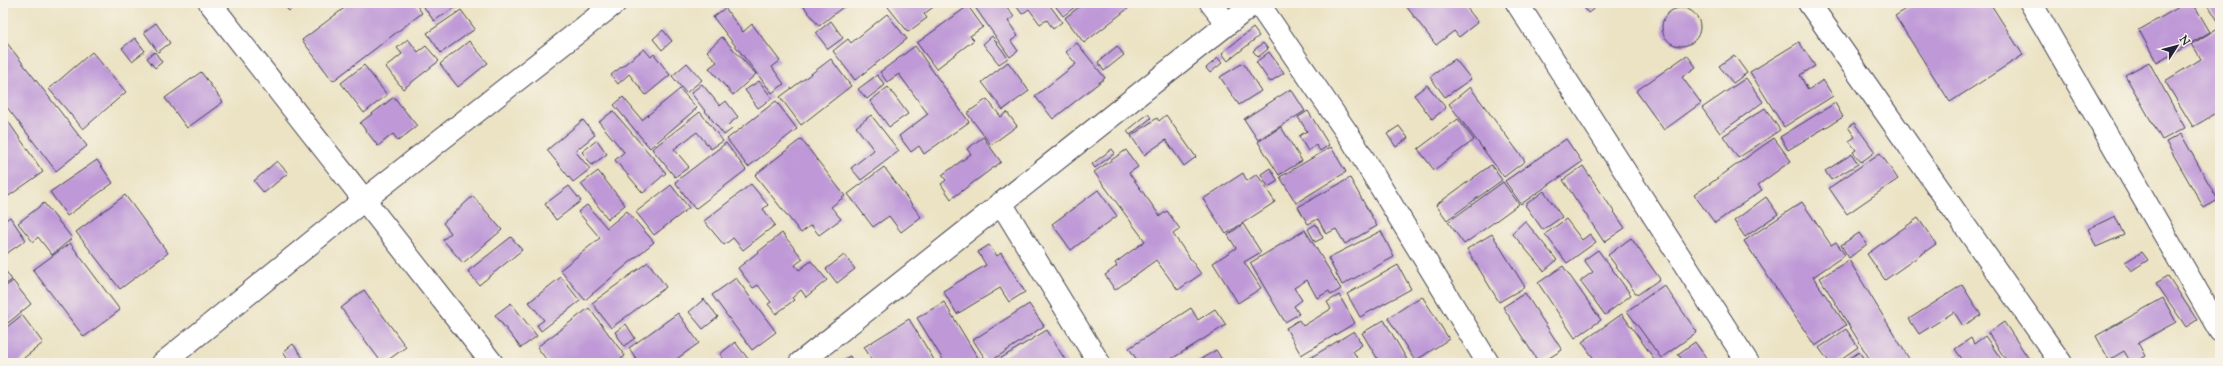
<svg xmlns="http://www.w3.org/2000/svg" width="2223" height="366" viewBox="0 0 2223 366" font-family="'Sorts Mill Goudy',serif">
<rect width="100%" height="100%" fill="#f7f3e8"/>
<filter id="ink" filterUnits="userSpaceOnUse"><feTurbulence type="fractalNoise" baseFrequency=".025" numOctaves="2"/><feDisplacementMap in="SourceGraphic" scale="8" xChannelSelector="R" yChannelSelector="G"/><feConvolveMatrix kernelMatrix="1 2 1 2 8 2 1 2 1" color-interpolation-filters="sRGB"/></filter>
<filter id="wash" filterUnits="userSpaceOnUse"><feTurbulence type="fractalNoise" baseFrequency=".012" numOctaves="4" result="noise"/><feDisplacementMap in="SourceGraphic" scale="16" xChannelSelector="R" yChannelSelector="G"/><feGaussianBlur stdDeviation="0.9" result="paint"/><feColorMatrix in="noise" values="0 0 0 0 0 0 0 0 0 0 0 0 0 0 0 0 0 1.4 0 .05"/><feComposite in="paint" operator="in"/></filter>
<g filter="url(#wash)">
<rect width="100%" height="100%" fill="#ece3c4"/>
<g id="blocks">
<path fill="#be98d7" d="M282,3H298L289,11Z
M351,3H415L422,13L333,81L302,40Z
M421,3H457L458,5L434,21Z
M801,3H848L819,26Z
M892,3H943L938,7L936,5L924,14L927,18L908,32L888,7Z
M972,3H1004L1014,17L1008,21L1018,36L1011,41L1018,51L1010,57Z
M1014,3H1048L1062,22L1053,29L1047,20L1040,24L1029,9L1022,14Z
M1053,3H1080L1063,16Z
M1084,3H1135L1084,43L1065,18Z
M1409,3H1463L1478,22L1459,37L1454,31L1436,45L1406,6Z
M1581,3H1602L1588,13Z
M1916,3H1990L2023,55L1950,102L1895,16Z
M2186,3H2193L2210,32L2157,63L2139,30Z
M2207,3H2220V20L2218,21Z
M968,6L983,27L970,36L974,40L936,69L917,43Z
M1662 27a19 19 0 1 1 38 0a19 19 0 1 1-38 0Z
M725,8L743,32L752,24L780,61L772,67L784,84L772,93L713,17Z
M461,10L475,29L441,53L427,33Z
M887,14L907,39L855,80L833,51L848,39L851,43Z
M831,21L843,38L828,49L816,33Z
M156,23L170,43L158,52L144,32Z
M1253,28L1259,36L1228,61L1222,53Z
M2216,29L2220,35V111L2193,127L2165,81L2201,59L2192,44Z
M663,30L672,41L662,50L653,39Z
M992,36L1008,58L999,64L983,44Z
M722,37L756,74L733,95L709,68L717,62L707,51Z
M3,38L87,146L56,171L3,102Z
M135,38L145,51L132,61L122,48Z
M408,39L418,52L426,46L439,61L403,89L386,67L402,54L397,48Z
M469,41L488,63L458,87L440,64Z
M1799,42L1815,66L1800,75L1808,90L1823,80L1833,96L1784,127L1750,72Z
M1077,43L1105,78L1053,119L1035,96L1076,64L1066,52Z
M1263,43L1268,49L1258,57L1253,51Z
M915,46L969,122L924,154L919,146L911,152L899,136L928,114L899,74L887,82L880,72Z
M1117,46L1124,55L1104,71L1098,62Z
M644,49L651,57L654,54L670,75L646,95L629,74L618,84L611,75Z
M92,52L126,92L83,129L49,89Z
M155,52L162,62L155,68L147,58Z
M1269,52L1284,73L1270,82L1256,62Z
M1687,55L1696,67L1682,77L1701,103L1664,130L1636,91Z
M1734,55L1747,73L1733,83L1719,66Z
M1218,58L1222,63L1210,73L1206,68Z
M831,59L851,86L801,125L780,97Z
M1455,59L1471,79L1445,97L1430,77Z
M1008,62L1029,91L1003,110L982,82Z
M2149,62L2185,128L2162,140L2125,75Z
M687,63L702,80L686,93L672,76Z
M1243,63L1261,91L1239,105L1220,77Z
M364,65L387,95L364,113L341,83Z
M201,72L223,102L187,128L165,98Z
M877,75L885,85L867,99L858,89Z
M1746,78L1763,102L1720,133L1702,108Z
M759,81L772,98L758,108L745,90Z
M702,84L720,106L726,101L738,117L728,125L732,129L724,135L691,93Z
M1427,85L1446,108L1432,119L1414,95Z
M888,87L908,114L889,127L870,101Z
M1470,87L1525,161L1504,177L1449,104Z
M680,89L697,108L650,148L614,105L623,97L642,120Z
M1291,89L1305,111L1258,140L1244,119Z
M394,97L417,126L398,141L393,134L378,146L360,123Z
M987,99L1001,117L1007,112L1017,126L991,145L967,113Z
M776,101L797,129L748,167L727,139Z
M1835,103L1843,117L1788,150L1780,137Z
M1765,108L1780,130L1738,158L1723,136Z
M613,111L666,173L643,193L615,160L624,152L599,122Z
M1308,111L1329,145L1320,151L1316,145L1308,151L1299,136L1307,131L1298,117Z
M700,112L723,141L711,149L697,132L674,149L689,167L675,177L652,149Z
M3,114L43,172L3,200Z
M1148,114L1151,118L1130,135L1127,131Z
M871,115L899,151L861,180L851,168L874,150L856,127Z
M1166,115L1196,157L1184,166L1166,140L1144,155L1131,136L1157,118L1159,121Z
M1458,119L1474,140L1434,170L1418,149Z
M583,120L595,135L575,151L590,169L573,182L547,150Z
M1854,123L1875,152L1861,162L1853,152L1856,150L1849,141L1855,137L1848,127Z
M1399,126L1408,138L1396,147L1387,134Z
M1281,127L1302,161L1279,175L1258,142Z
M2181,134L2218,200L2204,208L2166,142Z
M983,137L1001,162L951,199L941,184L946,180L942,175L971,154L967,149Z
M1774,138L1791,161L1758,185L1762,190L1715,223L1694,195Z
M801,139L845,196L831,207L841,219L819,235L811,225L801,233L755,175Z
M1566,139L1582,162L1521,204L1505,181Z
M597,140L607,154L592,165L582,152Z
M726,143L746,170L695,209L675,182Z
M1331,147L1346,172L1296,203L1280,177Z
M1112,149L1115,153L1095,168L1092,164Z
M1126,150L1138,167L1129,173L1160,216L1167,211L1180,229L1173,234L1201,274L1178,290L1156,260L1115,290L1105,275L1117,266L1115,263L1145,241L1094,172Z
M1880,153L1898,179L1847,214L1829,188Z
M1852,154L1858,164L1831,180L1825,171Z
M97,160L113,183L67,216L50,192Z
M277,161L288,173L264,193L254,181Z
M1491,165L1502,180L1447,220L1436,205Z
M1583,166L1625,228L1604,242L1563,180Z
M884,167L921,217L901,232L889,216L873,227L848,194Z
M1270,168L1278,181L1268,187L1261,174Z
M598,171L625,205L608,219L581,184Z
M1243,173L1247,181L1257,174L1275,202L1226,234L1203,199Z
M1350,178L1377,226L1345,244L1336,229L1326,234L1318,219L1308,224L1298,207Z
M1503,182L1519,204L1464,244L1448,222Z
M751,184L768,205L763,209L775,225L743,250L733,238L724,245L704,221Z
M671,185L689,208L654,235L636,212Z
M569,186L581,201L556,220L545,204Z
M1098,190L1117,216L1071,250L1052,224Z
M1544,191L1562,217L1543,230L1525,205Z
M125,195L168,253L120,289L76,232Z
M473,196L502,230L463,263L443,240L451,233L443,223Z
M1766,197L1778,214L1745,237L1734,221Z
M1802,202L1831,245L1836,242L1845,255L1813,277L1846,325L1815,346L1744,241Z
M44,203L72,238L52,255L38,237L33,242L18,223Z
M587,205L607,228L627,211L654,242L585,300L560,270L600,238L578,212Z
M2115,216L2124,235L2096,247L2088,229Z
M10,217L26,240L3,256V222Z
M1918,218L1936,244L1885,280L1867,254Z
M1566,219L1582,240L1590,234L1596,242L1567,263L1545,234Z
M1525,221L1557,260L1544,271L1512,233Z
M1243,224L1261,252L1244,262L1261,288L1238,303L1213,263L1236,248L1228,235Z
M1316,224L1323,238L1315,242L1308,229Z
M1305,230L1341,289L1331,295L1329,291L1317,298L1307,280L1294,288L1302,300L1294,306L1299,314L1285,322L1250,263Z
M1381,231L1394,257L1342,285L1328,258Z
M782,233L803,259L795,265L799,270L811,261L827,280L806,297L801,290L792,298L794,300L776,314L768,304L771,302L758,285L753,288L738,268Z
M1859,233L1867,244L1849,258L1841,245Z
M1492,234L1525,287L1499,302L1467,249Z
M511,237L522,250L479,285L468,271Z
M1631,238L1660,279L1637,295L1608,255Z
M70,243L120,310L84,337L33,270Z
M989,245L997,256L1001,253L1025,292L1009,302L1000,288L957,314L943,291L986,265L978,252Z
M1598,250L1631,295L1605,315L1580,281L1593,272L1584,260Z
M2142,252L2148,260L2131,271L2125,262Z
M844,255L855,269L837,283L826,269Z
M1849,260L1911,362L1909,363H1872L1820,278Z
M648,262L666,287L611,328L592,303Z
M1398,265L1411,289L1360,317L1347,294Z
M1563,266L1601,320L1575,338L1538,283Z
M3,267L12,280L3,286Z
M2168,276L2197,320L2186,327L2156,283Z
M561,277L580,301L541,331L537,325L544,320L529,302Z
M736,278L776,332L752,350L712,295Z
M13,281L31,304L8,323L3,317V288Z
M1664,285L1697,332L1661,358L1627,311Z
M1962,285L1981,315L1963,326L1954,312L1919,334L1909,319Z
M364,290L406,347L384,363H382L341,308Z
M1525,293L1562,350L1541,363H1539L1503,307Z
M1339,295L1355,323L1301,355L1286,328L1299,320L1303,326L1331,309L1327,302Z
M1422,296L1449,339L1415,361L1388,318Z
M2163,298L2176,322L2138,343L2145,356L2134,363H2131L2124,351L2109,360L2096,336Z
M704,299L718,317L703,329L689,312Z
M944,302L981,363H945L917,318Z
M511,303L537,336L521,348L495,315Z
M1029,304L1044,326L988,363L973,340Z
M589,308L625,356L616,363H549L537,347Z
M1191,308L1198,320L1215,309L1226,325L1165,363H1139L1129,348Z
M678,313L699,343L671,363H639L629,348Z
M1622,314L1657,363H1597L1582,342Z
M22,315L43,343L20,361L22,363H3V330Z
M909,319L936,363H874L864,347Z
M1384,320L1409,363H1380L1362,333Z
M2004,322L2031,362L2029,363H2008L1988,333Z
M626,324L635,338L624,346L615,332Z
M1846,329L1858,347L1835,363H1830L1819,348Z
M1047,330L1067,363H993Z
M1354,331L1362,345L1353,351L1360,363H1302Z
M1985,336L2004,363H1965L1955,349L1971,338L1974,344Z
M735,342L749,360L745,363H727L720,354Z
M1695,342L1710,363H1684L1678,354Z
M293,344L303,358L296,363H290L283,352Z
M1216,350L1224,363H1194Z
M1859,352L1867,363H1843Z
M850,356L853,363H838Z"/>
</g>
</g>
<g filter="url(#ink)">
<use href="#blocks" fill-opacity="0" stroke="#403f50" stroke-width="1"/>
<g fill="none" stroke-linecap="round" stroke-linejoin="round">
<defs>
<path id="minor" d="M210,3L492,363
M1211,3L1227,24
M1258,3L1352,140L1488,363
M1517,3L1748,363
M1809,3L2061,363
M2031,3L2220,331
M1001,203L1099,363
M163,363L364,200L615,3
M800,363L1254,3"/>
</defs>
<use href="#minor" stroke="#403f50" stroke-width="24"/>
<use href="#minor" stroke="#fff" stroke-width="22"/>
</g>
</g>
<rect width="2223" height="366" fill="none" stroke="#f7f3e8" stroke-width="16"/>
<g transform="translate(2177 46) rotate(54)" stroke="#f7f3e8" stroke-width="3" paint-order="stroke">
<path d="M0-3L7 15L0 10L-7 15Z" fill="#22223b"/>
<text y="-6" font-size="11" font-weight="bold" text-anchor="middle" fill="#22223b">N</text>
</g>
</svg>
